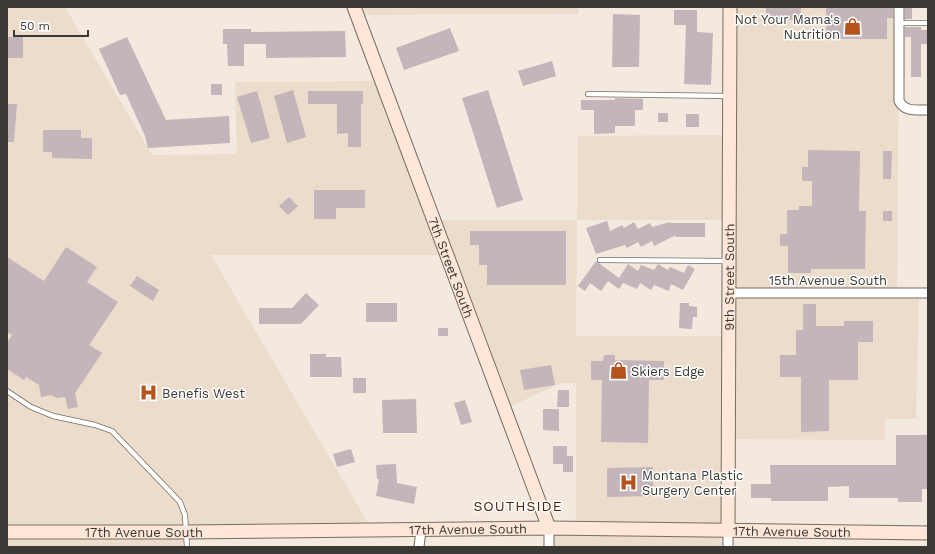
<svg xmlns="http://www.w3.org/2000/svg" width="935" height="554" viewBox="0 0 935 554" font-family="'Work Sans',sans-serif">
<rect width="100%" height="100%" fill="#f3e9de"/>
<path fill="#ebdccb" fill-rule="evenodd" d="M7,7H65L152,155L237,154L235,82L382,81L434,220H577L578,136L729,135L730,7H899L897,293H919L916,419H885V440L728,439V547H549V528H576V383H561L505,409L447,255H211L372,530L187,532V547H7ZM577,220H728V336H576Z
M354,7H578V14L357,15Z"/>
<path fill="#c3b5ba" d="M766,7H801L800,20L766,19Z
M826,7H893V18H887V39H826Z
M905,7H912V19H905Z
M674,10H697V32L713,33L711,85L684,84L686,25H674Z
M613,14L640,15L639,67H612Z
M905,27H921V30H928V44H921V77H911V37H905Z
M450,28L459,51L404,70L396,48Z
M223,29H251V32L345,31L346,57L266,58V44H244V66H228L227,44H223Z
M7,37H23V58H7Z
M127,37L166,120L229,116L230,143L148,148L145,136L126,94L120,95L99,49Z
M552,61L556,76L523,86L518,71Z
M211,84H222V95H211Z
M293,90L306,137L287,143L274,96Z
M488,90L523,200L497,208L462,98Z
M257,91L270,138L251,143L237,97Z
M308,91H363V104H361V147H348V133L337,134V104H308Z
M615,98L643,99V110H635V126H615V133L594,134V110H581V100H615Z
M7,104H17L14,142H7Z
M658,113H668V122H658Z
M686,114H699V127H686Z
M43,130H81V138H92V159L52,158V152H43Z
M808,150L860,151L859,211H866L865,269H811V273H788V246H780V234H787V210H799V206H812V181H802V167H808Z
M883,151H892L891,179H883Z
M314,190H365V208H336V219H314Z
M289,197L298,206L288,215L279,206Z
M883,211H892V221H883Z
M607,221L610,231L622,225L624,228L634,222L638,229L650,223L652,227L670,222V223H705V237H675L676,235L654,246L652,241L641,247L638,242L627,248L625,245L596,254L586,228Z
M470,231H566V285H487V265H479V245H470Z
M66,247L97,267L87,282L118,302L89,345L102,353L75,393L78,407L68,409L65,397L57,398L51,395L41,397L39,385L26,377L24,380L7,369V343L12,335L7,332V257L44,281Z
M596,261L619,278L628,264L638,271L641,265L654,270L658,264L668,270L670,267L684,273L688,265L695,269L683,290L671,284L669,291L654,285L651,290L640,283L637,289L623,283L619,289L608,281L601,291L590,283L585,291L578,286Z
M137,276L159,290L153,301L130,286Z
M306,293L319,305L301,324H259V308H292Z
M366,303H397V322H366Z
M680,303H689V306L697,307V317H693L692,329L679,328Z
M803,304H816V326H844V321H873V342H858V380H829V431L801,432V377H780V355H796V330H803Z
M438,328H448V336H438Z
M310,354H326V357H341L342,377H310Z
M604,355H615V360L664,361V380H649L648,443L601,442L602,380H591V361H603Z
M551,365L555,385L524,390L520,370Z
M353,378H366V393H353Z
M558,390H569V407H557Z
M416,399L417,433H383L382,400Z
M465,400L472,422L461,425L454,403Z
M543,409H559V431L543,430Z
M896,435H928V485L927,489H922V502H898V498H849V486L828,487V501H771V498H751V484H771L770,465H896Z
M553,446H567V456H573V472H563V464H553Z
M351,449L355,462L337,467L333,454Z
M396,464L397,483L417,487L414,504L376,496L379,479H377L376,465Z
M653,467V491H651V496L607,497V468Z"/>
<g fill="none" stroke-linecap="round" stroke-linejoin="round">
<defs>
<path id="lane" d="M899,23H928
M588,94L728,96
M600,260L728,261
M7,391L31,407L53,416L95,425L112,431L180,502L185,515L187,547"/>
<path id="street" d="M899,7V101C905,112 916,110 928,110
M728,293H928
M728,531V547
M419,547L421,530
M549,547V528"/>
<g id="secondary">
<path id="s1" d="M354,7L549,528"/>
<path id="s2" d="M728,531L730,7"/>
<path id="s3" d="M7,532H187L549,528L928,533"/>
</g>
</defs>
<use href="#lane" stroke="#766d64" stroke-width="6"/>
<use href="#street" stroke="#766d64" stroke-width="11"/>
<use href="#secondary" stroke="#766d64" stroke-width="15"/>
<use href="#lane" stroke="#fff" stroke-width="4.5"/>
<use href="#street" stroke="#fff" stroke-width="9"/>
<use href="#secondary" stroke="#fee6d9" stroke-width="13"/>
</g>
<defs>
<symbol id="shop-bare" viewBox="-9 -9 18 18"><path d="M-5-2.5h2.3a2.7 3.5 0 0 1 5.4 0H5L5.5 6h-11ZM-1.5-2.5h3a1.5 2.3 0 0 0-3 0Z" fill="#b6531d" stroke="#fff" stroke-width="2.5" paint-order="stroke"/></symbol>
<symbol id="hospital-bare" viewBox="-9 -9 18 18"><path d="M-5-5h3v3.5h4V-5h3V5h-3V1.5h-4V5h-3Z" fill="#b6531d" stroke="#fff" stroke-width="2.5" paint-order="stroke"/></symbol>
</defs>
<g fill-rule="evenodd">
<use href="#shop-bare" x="840" y="14" width="25" height="25"/>
<use href="#shop-bare" x="606" y="358" width="25" height="25"/>
<use href="#hospital-bare" x="136" y="380" width="25" height="25"/>
<use href="#hospital-bare" x="616" y="470" width="25" height="25"/>
</g>
<g text-anchor="middle" stroke-width="3" stroke-linejoin="round" paint-order="stroke">
<g font-size="13" fill="#3c3834" stroke="#fff" text-anchor="start">
<text x="840" y="24" text-anchor="end">Not Your Mama's<tspan x="840" dy="15">Nutrition</tspan></text>
<text x="631" y="376">Skiers Edge</text>
<text x="162" y="398">Benefis West</text>
<text x="642" y="480">Montana Plastic<tspan x="642" dy="15">Surgery Center</tspan></text>
</g>
<g font-size="13" fill="#3c3834" stroke="#fff">
<text dy="5" stroke="none"><textPath href="#s1" startOffset="278">7th Street South</textPath></text>
<text dy="5" stroke="none"><textPath href="#s2" startOffset="254">9th Street South</textPath></text>
<text x="828" y="285">15th Avenue South</text>
<text dy="5" stroke="none"><textPath href="#s3" startOffset="461">17th Avenue South</textPath></text>
<text dy="5" stroke="none"><textPath href="#s3" startOffset="785">17th Avenue South</textPath></text>
<text dy="5" stroke="none"><textPath href="#s3" startOffset="137">17th Avenue South</textPath></text>
</g>
<g font-size="14" letter-spacing="1" fill="#512107" stroke="#fff">
<text x="518" y="511">SOUTHSIDE</text>
</g>
</g>
<rect width="935" height="554" fill="none" stroke="#3c3834" stroke-width="16"/>
<path d="M14 30v6h74v-6" fill="none" stroke="#3c3834" stroke-width="2"/>
<text x="20" y="30" font-size="12" fill="#3c3834" stroke="#ffffff" stroke-width="3" paint-order="stroke">50 m</text>
</svg>
